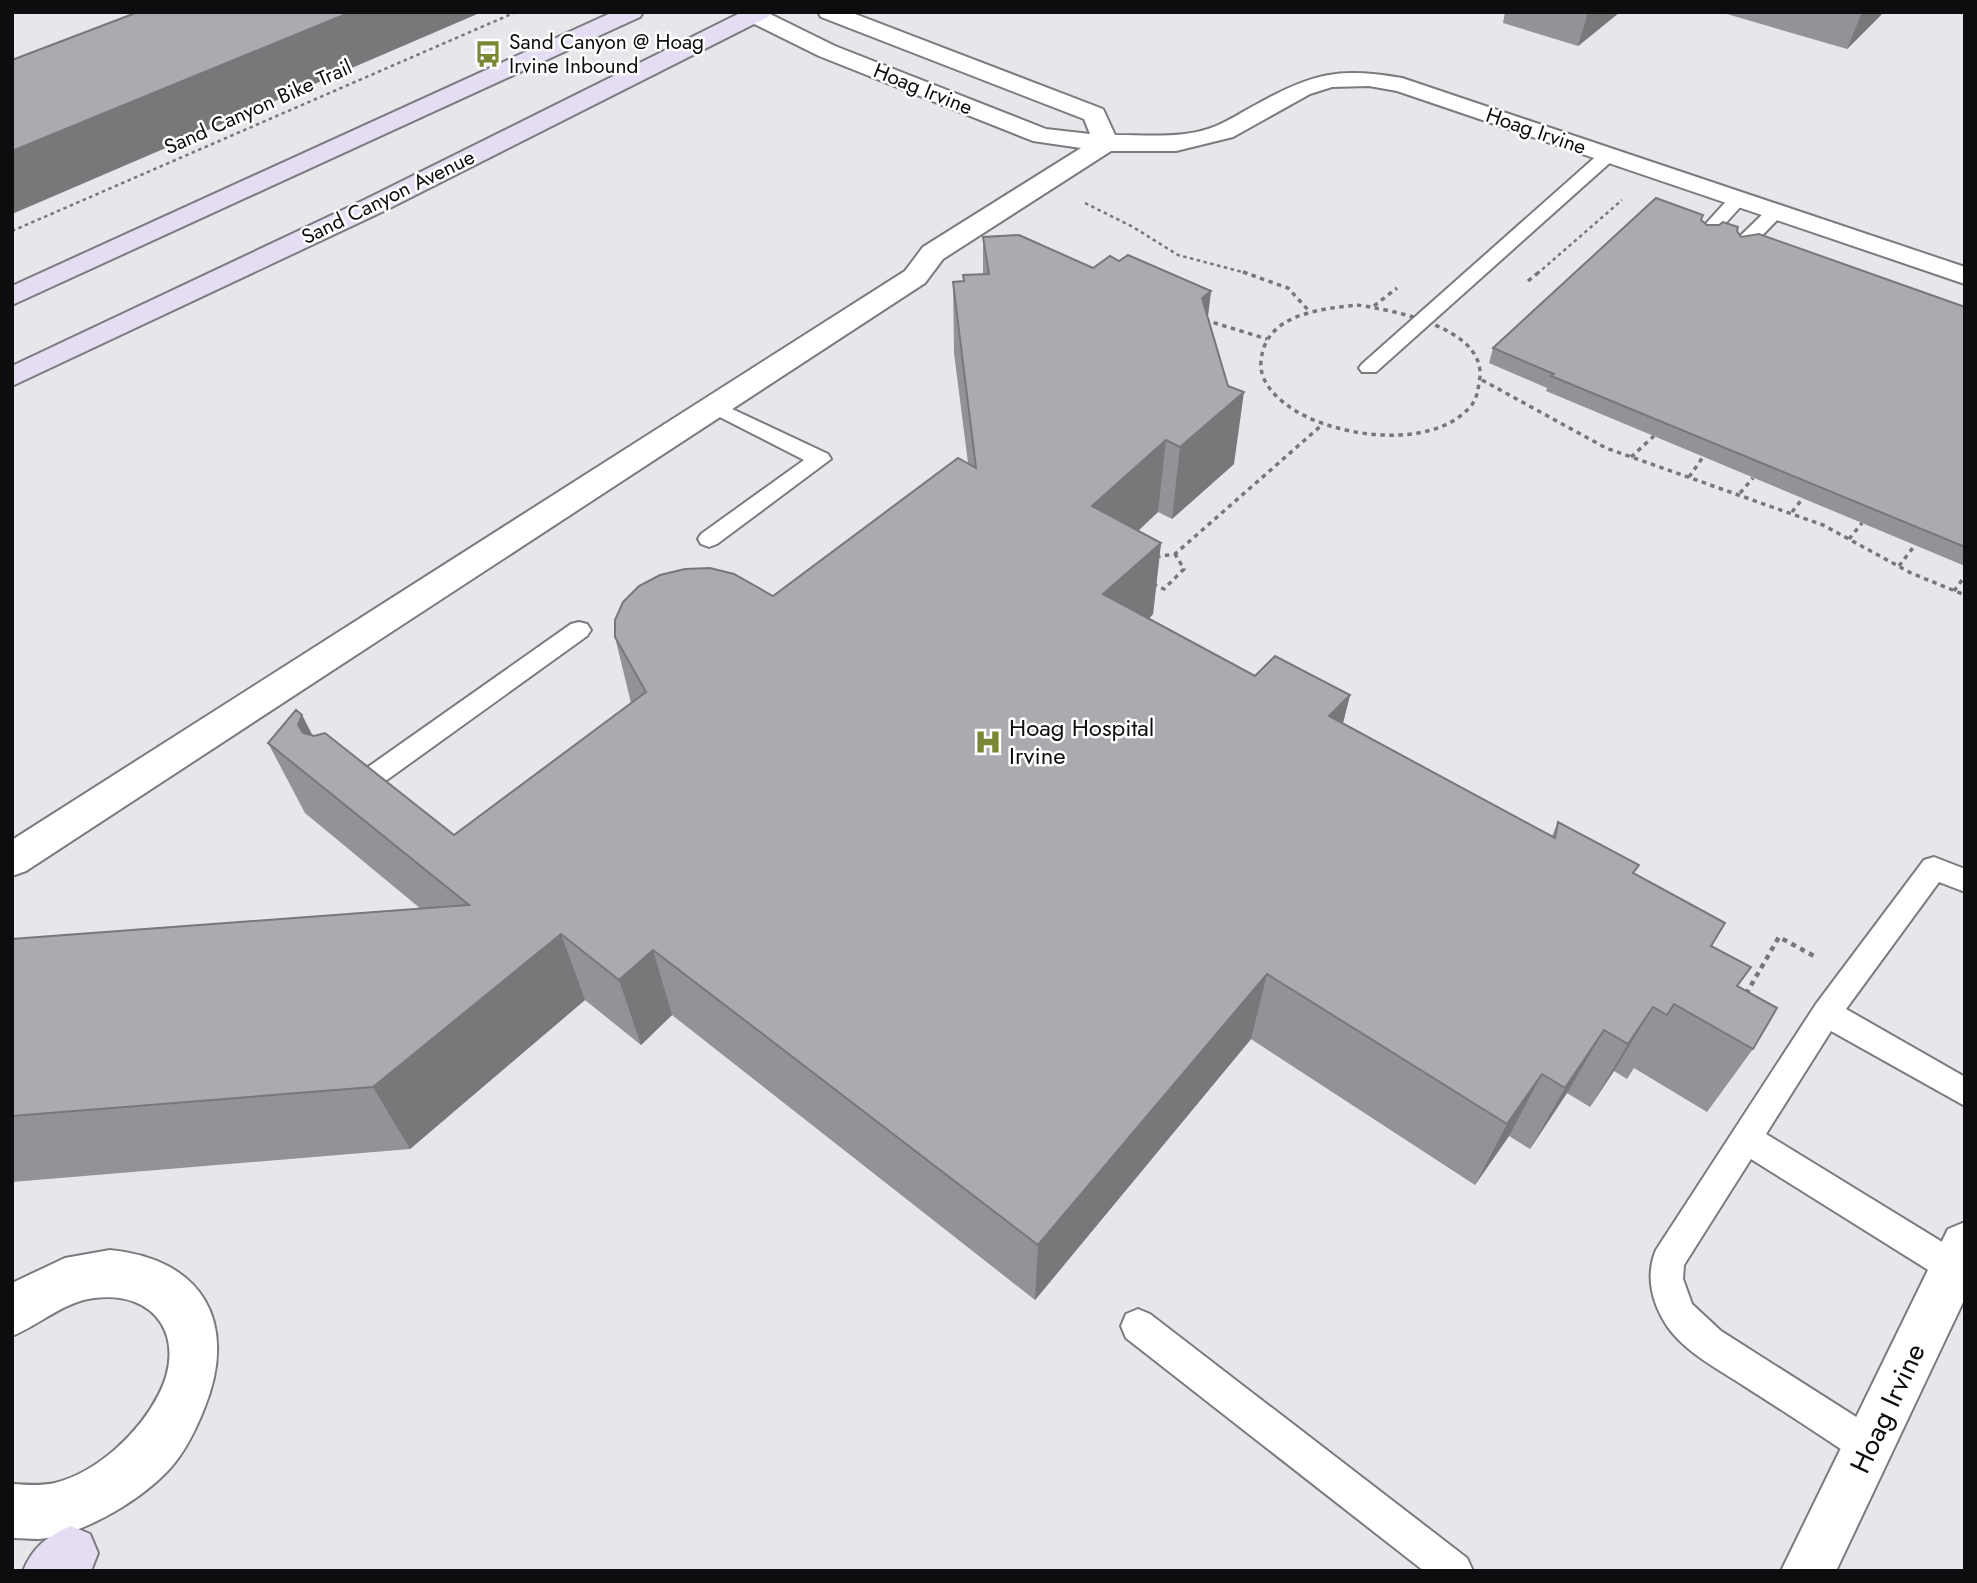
<svg xmlns="http://www.w3.org/2000/svg" width="1977" height="1583" viewBox="0 0 1977 1583" font-family="Jost,sans-serif">
<rect width="100%" height="100%" fill="#e7e6ea"/>
<g fill="none" stroke-linecap="round" stroke-linejoin="round">
<defs>
<path id="lane" d="M1607,151L1613,152L1616,156L1613,160L1376,372H1362L1359,368L1362,364L1601,152Z
M1737,195L1746,200L1743,204L1713,237H1701L1698,233L1701,229L1731,196Z
M1775,207L1784,212L1781,216L1749,249H1735L1733,245L1735,241L1769,208Z
M713,400L828,454L831,459L717,544L709,547L701,544L698,539L701,534L804,460L706,410L703,406L706,402Z
M579,622L587,624L591,630L587,636L359,800L350,803L341,800L337,793L341,786L571,624Z
M1934,857L1965,869V892L1939,882L1846,1009L1965,1077V1106L1831,1031L1766,1134L1965,1256V1278L1953,1283L1941,1278L1751,1159L1684,1265L1683,1279L1692,1304L1721,1331L1883,1434L1888,1447L1883,1460L1870,1465L1857,1460C1820,1435 1782,1410 1744,1386C1718,1369 1685,1352 1667,1326C1652,1303 1645,1276 1656,1250L1816,1004L1924,860Z
M1138,1309L1150,1314L1467,1558L1473,1571H1424L1126,1338L1121,1326L1126,1314Z"/>
<path id="street" d="M737,12H766L835,46L1046,129L1090,134L1084,119L821,17L818,12H850L1103,109L1115,135C1149,135 1185,139 1216,126C1231,120 1245,110 1259,103C1313,73 1340,67 1402,78L1965,267V284L1397,91L1369,86L1332,87L1310,94L1233,137L1176,151H1111L943,259L925,283L26,871L12,876V840L905,271L923,247L1081,148L1033,141L819,56L740,17Z
M1965,1222V1298L1836,1571H1781L1948,1229Z
M110,1250C203,1259 239,1323 204,1409C196,1429 187,1448 173,1465C145,1498 84,1535 39,1539C30,1539 21,1538 12,1538V1484C27,1485 41,1486 55,1483C98,1472 140,1432 159,1394C187,1339 157,1290 94,1298C63,1302 41,1324 12,1336V1283L65,1258Z"/>
<path id="secondary" d="M613,12H643L640,17L12,305V286Z
M742,12H771L768,17L384,211L12,386V366L366,199Z
M71,1526L90,1534L98,1553L91,1571H23C33,1547 47,1536 71,1526Z"/>
</defs>
<use href="#lane" stroke="#7b7a7e" stroke-width="4"/>
<use href="#street" stroke="#7b7a7e" stroke-width="4"/>
<use href="#secondary" stroke="#7b7a7e" stroke-width="4"/>
<path stroke="#777679" stroke-width="2.5" stroke-dasharray="3.5 3.5" stroke-linecap="butt" d="M1085,203L1133,227L1178,255L1250,274
M12,231L516,12
M1537,274L1622,200"/>
<path stroke="#777679" stroke-width="3.5" stroke-dasharray="4.5 4.5" stroke-linecap="butt" d="M1243,272L1288,288L1310,312
M1528,281L1539,272
M1357,305C1392,310 1484,327 1480,377C1478,388 1478,398 1470,407C1431,452 1329,437 1287,405C1273,395 1259,379 1261,361C1265,314 1320,309 1357,305Z
M1374,306L1397,288
M1205,320L1267,339
M1482,380L1606,448L1823,525L1911,573L1965,595
M1631,457L1654,436
M1689,477L1703,457
M1740,493L1753,478
M1792,512L1803,498
M1849,539L1862,523
M1156,557L1175,554L1323,424
M1899,566L1915,545
M1153,584L1164,589L1184,569L1175,554
M1954,591L1965,576"/>
<path stroke="#777679" stroke-width="4.5" stroke-dasharray="5 5" stroke-linecap="butt" d="M1746,994L1779,937L1814,956"/>
<use href="#lane" fill="#fff" fill-rule="evenodd"/>
<use href="#street" fill="#fff" fill-rule="evenodd"/>
<use href="#secondary" fill="#e4ddf3" fill-rule="evenodd"/>
</g>
<path fill="#939296" d="M1505,12H1620L1578,46L1503,23Z
M1720,12H1884L1847,49Z
M1701,220L1707,225L1737,231L1741,237L1965,307V566L1546,391L1547,388L1489,363L1493,348Z
M983,237L1093,268L1119,261L1211,291L1208,316L1234,464L1172,519L1158,512L1138,531L1161,543L1153,614L1149,619L1255,676L1350,695L1343,723L1552,836L1558,822L1634,874L1711,946L1738,987L1753,1049L1707,1112L1634,1068L1627,1079L1614,1071L1590,1107L1567,1093L1530,1149L1509,1136L1475,1185L1251,1039L1035,1300L672,1015L641,1045L585,1000L410,1149L12,1182V939L421,909L305,813L268,743L302,715L313,736L454,835L631,703L615,637L773,596L968,463L954,353L953,282L963,281V275L983,274Z"/>
<path fill="#78777a" d="M351,12H482L12,214V151Z
M1588,12H1620L1578,46Z
M1862,12H1884L1847,49Z
M1211,291L1202,362V298Z
M1244,392L1234,464L1172,519L1180,447Z
M1166,440L1158,512L1087,578L1092,506Z
M1161,543L1153,614L1097,666L1103,594Z
M1350,695L1332,766L1329,716Z
M302,715L337,785L298,725Z
M561,934L585,1000L410,1149L373,1087Z
M653,950L672,1015L641,1045L619,980Z
M1267,974L1251,1039L1035,1300L1038,1245Z
M1653,1007L1614,1071L1590,1107L1628,1044Z
M1604,1030L1567,1093L1530,1149L1565,1088Z
M1542,1074L1509,1136L1475,1185L1507,1124Z"/>
<path fill="#abaaae" stroke="#78777a" stroke-width="2" d="M138,12H351L12,151V60Z
M1656,198L1703,215L1701,220L1707,225H1719L1723,222L1738,227L1737,231L1741,237L1759,234L1965,307V547L1551,376L1554,374L1493,348Z
M1019,235L1093,268L1110,256L1119,261L1128,255L1211,291L1202,298L1228,386L1244,392L1180,447L1166,440L1092,506L1161,543L1103,594L1255,676L1275,656L1350,695L1329,716L1555,838L1558,822L1639,865L1633,873L1725,923L1711,946L1751,967L1737,986L1777,1008L1753,1049L1674,1004L1667,1015L1653,1007L1628,1044L1604,1030L1565,1088L1542,1074L1507,1124L1267,974L1038,1245L653,950L619,980L561,934L373,1087L12,1116V939L469,905L268,743L296,710L302,715L298,725L303,733L314,736L325,733L454,835L646,692L615,637V620L623,602L639,586L660,575L685,569L710,568L734,574L773,596L958,458L976,468L953,282L964,281L963,275L989,274L983,237Z"/>
<defs>
<symbol id="bus-bare" viewBox="-9 -9 18 18"><path d="M-5-6H5V4H4V6H2V4H-2V6H-4V4H-5ZM-3.5-4V0h7V-4ZM-3.5 1.2v1.5H-2V1.2ZM2 1.2v1.5H3.5V1.2Z" fill="#7a8835" stroke="#fff" stroke-width="2.5" paint-order="stroke"/></symbol>
<symbol id="hospital-bare" viewBox="-9 -9 18 18"><path d="M-5-5h3v3.5h4V-5h3V5h-3V1.5h-4V5h-3Z" fill="#7a8835" stroke="#fff" stroke-width="2.5" paint-order="stroke"/></symbol>
</defs>
<g fill-rule="evenodd">
<use href="#bus-bare" x="469" y="35" width="38" height="38"/>
<use href="#hospital-bare" x="969" y="723" width="38" height="38"/>
</g>
<g text-anchor="middle" stroke-width="5" stroke-linejoin="round" paint-order="stroke">
<g font-size="21" fill="#0d0c0e" stroke="#fff" text-anchor="start">
<text x="509" y="49">Sand Canyon @ Hoag<tspan x="509" dy="24">Irvine Inbound</tspan></text>
</g>
<g font-size="21" fill="#0d0c0e" stroke="#fff">
<text transform="translate(923 89) rotate(22)" y="7">Hoag Irvine</text>
<text transform="translate(258 107) rotate(-24)" y="7">Sand Canyon Bike Trail</text>
<text transform="translate(1536 131) rotate(19)" y="7">Hoag Irvine</text>
<text transform="translate(388 197) rotate(-26)" y="7">Sand Canyon Avenue</text>
</g>
<g font-size="24" fill="#0d0c0e" stroke="#fff" text-anchor="start">
<text x="1009" y="736">Hoag Hospital<tspan x="1009" dy="28">Irvine</tspan></text>
</g>
<g font-size="28" fill="#0d0c0e" stroke="#fff">
<text transform="translate(1887 1408) rotate(-65)" y="10">Hoag Irvine</text>
</g>
</g>
<rect width="1977" height="1583" fill="none" stroke="#0d0c0e" stroke-width="28"/>
</svg>
